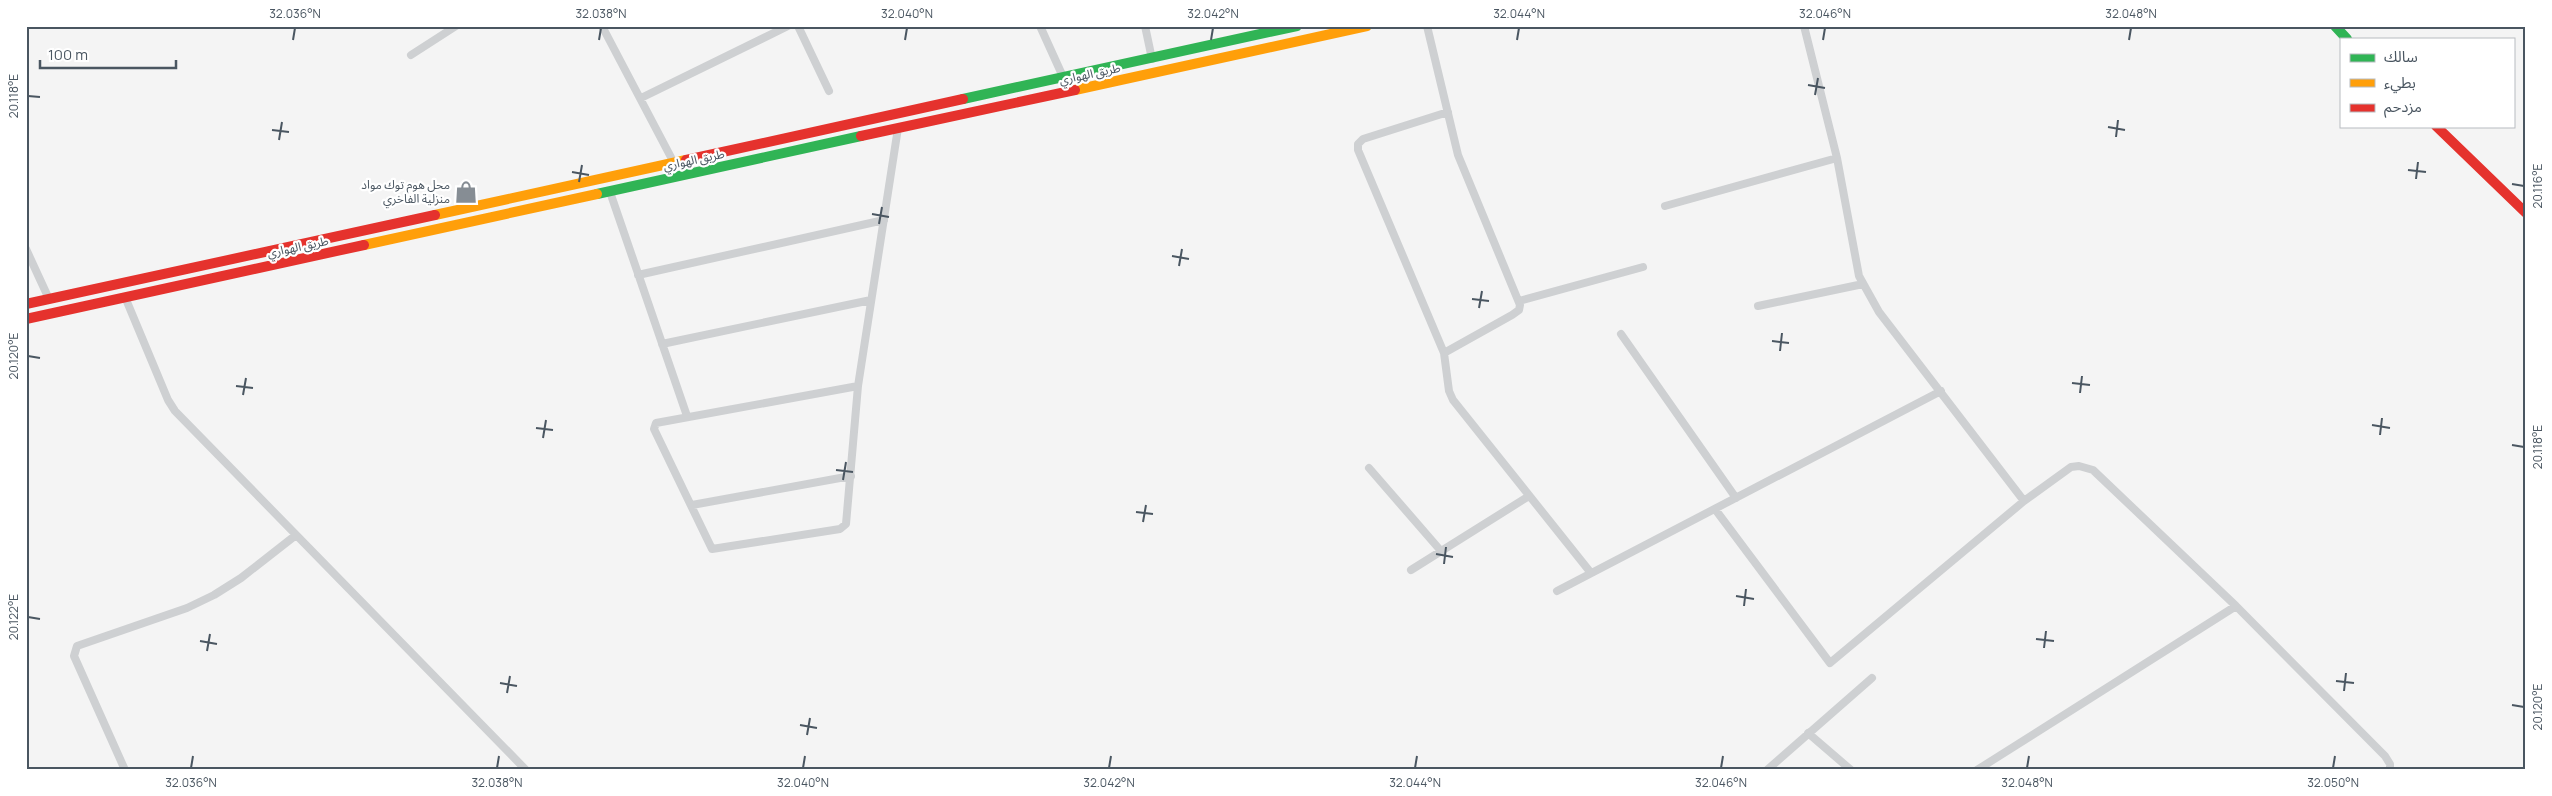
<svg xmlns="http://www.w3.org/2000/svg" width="2552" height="796" viewBox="0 0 2552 796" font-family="Manrope,'Noto Sans Arabic',sans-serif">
<rect width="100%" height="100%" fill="#f4f4f4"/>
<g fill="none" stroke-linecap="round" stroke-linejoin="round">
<path stroke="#ced0d2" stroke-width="8" d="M602,26L674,163
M798,26L829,91
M1040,26L1064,79
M1145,26L1152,59
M1427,26L1458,155L1520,305L1519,310L1512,315L1444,353L1449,391L1453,400L1591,573
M1804,26L1837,158L1859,276L1879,312L2024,501
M411,55L456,26
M641,98L788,26
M610,192L687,416
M1665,206L1837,158
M26,249L49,299
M638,275L884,220
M125,297L168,400L175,411L526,770
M1519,301L1643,267
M1758,306L1863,284
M1621,334L1736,498
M662,344L871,300
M1444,353L1358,150V144L1363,139L1448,112
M858,386L656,423L654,429L712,549L840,529L846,524L858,386L898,128
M1369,468L1441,551
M692,505L851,476
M1715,509L1830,663L2024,501L2071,467L2079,466L2093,470L2236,606L2385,756L2390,764V770
M1411,570L1529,496
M1557,591L1941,391
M1808,733L1851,770
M125,770L74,656L77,646L187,608L214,595L241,578L296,535
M1767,770L1872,678
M1977,770L2236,606"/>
<path stroke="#30b455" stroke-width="10" d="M2335,26L2347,39
M963,99L1297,26
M597,194L861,136"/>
<path stroke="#ff9f0a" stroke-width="10" d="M1075,90L1367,26
M435,215L686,160
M364,245L597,194"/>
<path stroke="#e5322d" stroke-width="10" d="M2436,126L2526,213
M861,136L1075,90
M686,160L963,99
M26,304L435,215
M26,319L364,245"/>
</g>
<path fill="none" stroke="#4a5661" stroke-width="2" d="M293,40L295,28M599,40L601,28M905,40L907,28M1211,40L1213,28M1517,40L1519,28M1823,40L1825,28M2129,40L2131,28M1808,85L1825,88M1815,95L1818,78M28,96L40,97M2108,127L2125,130M272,130L289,132M2116,137L2118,120M279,140L282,122M2408,170L2426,172M572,172L589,175M2416,179L2418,162M579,182L582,165M2512,184L2524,186M872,214L889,217M879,224L882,207M1172,256L1189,259M1179,266L1182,249M1472,299L1489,301M1479,308L1482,291M1772,341L1789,343M1780,351L1782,333M28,356L40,358M2072,383L2090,385M236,386L253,388M2080,393L2082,376M243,395L246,378M2372,425L2390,428M536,428L553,430M2380,435L2382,418M543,438L546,420M2512,445L2524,447M836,470L853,472M843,480L846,462M1136,512L1153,514M1143,522L1146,505M1436,554L1453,557M1444,564L1446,547M1736,596L1754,599M1744,606L1746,589M28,617L40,619M2036,639L2054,641M200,641L217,644M2044,648L2046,631M207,651L210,634M2336,681L2354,683M500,683L517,686M2344,691L2346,673M507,693L510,676M2512,705L2524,707M800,725L817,728M807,735L810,718M191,768L193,756M497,768L499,756M803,768L805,756M1109,768L1111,756M1415,768L1417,756M1721,768L1723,756M2027,768L2029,756M2333,768L2335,756"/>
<defs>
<symbol id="shop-bare" viewBox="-9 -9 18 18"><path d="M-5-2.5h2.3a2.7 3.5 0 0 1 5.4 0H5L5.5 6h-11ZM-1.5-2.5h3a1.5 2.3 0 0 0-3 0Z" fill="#868d94" stroke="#fff" stroke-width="2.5" paint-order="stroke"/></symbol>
</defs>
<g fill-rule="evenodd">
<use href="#shop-bare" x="450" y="176" width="32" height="32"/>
</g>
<g text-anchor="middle" stroke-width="4.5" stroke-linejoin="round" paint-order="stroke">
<g font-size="12" fill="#4a5661" stroke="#fff">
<text transform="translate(1090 74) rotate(-12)" y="4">طريق الهواري</text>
<text transform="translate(694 160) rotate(-12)" y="4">طريق الهواري</text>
<text transform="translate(298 247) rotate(-12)" y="4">طريق الهواري</text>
</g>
<g font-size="12" fill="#4a5661" stroke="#fff" text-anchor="end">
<text x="450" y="189">محل هوم توك مواد<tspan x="450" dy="14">منزلية الفاخري</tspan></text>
</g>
</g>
<rect width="2552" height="796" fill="none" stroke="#ffffff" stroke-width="55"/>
<rect x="2340" y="38" width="175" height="90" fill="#ffffff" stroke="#b7bbc0"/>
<rect x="2350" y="54" width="25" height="8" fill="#30b455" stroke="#b7bbc0"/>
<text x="2384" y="62" font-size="15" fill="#4a5661">سالك</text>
<rect x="2350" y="79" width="25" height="8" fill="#ff9f0a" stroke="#b7bbc0"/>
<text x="2384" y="88" font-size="15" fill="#4a5661">بطيء</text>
<rect x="2350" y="104" width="25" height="8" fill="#e5322d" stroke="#b7bbc0"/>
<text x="2384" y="112" font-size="15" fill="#4a5661">مزدحم</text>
<path d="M40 60v8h136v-8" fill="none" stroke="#4a5661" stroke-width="2.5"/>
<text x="48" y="60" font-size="15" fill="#4a5661" stroke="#ffffff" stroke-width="4" paint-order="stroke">100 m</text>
<rect x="28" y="28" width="2496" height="740" fill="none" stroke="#4a5661" stroke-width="2"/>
<g font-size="12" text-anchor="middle" fill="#4a5661">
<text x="295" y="18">32.036°N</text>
<text x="601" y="18">32.038°N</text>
<text x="907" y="18">32.040°N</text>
<text x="1213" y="18">32.042°N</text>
<text x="1519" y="18">32.044°N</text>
<text x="1825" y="18">32.046°N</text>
<text x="2131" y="18">32.048°N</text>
<text transform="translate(14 96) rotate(-90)" y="4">20.118°E</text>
<text transform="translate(2538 186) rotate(-90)" y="4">20.116°E</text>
<text transform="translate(14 356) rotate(-90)" y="4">20.120°E</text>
<text transform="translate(2538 447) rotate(-90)" y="4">20.118°E</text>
<text transform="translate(14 617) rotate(-90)" y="4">20.122°E</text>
<text transform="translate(2538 707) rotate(-90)" y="4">20.120°E</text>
<text x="191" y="787">32.036°N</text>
<text x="497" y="787">32.038°N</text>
<text x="803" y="787">32.040°N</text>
<text x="1109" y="787">32.042°N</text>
<text x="1415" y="787">32.044°N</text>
<text x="1721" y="787">32.046°N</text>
<text x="2027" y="787">32.048°N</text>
<text x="2333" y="787">32.050°N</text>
</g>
</svg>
